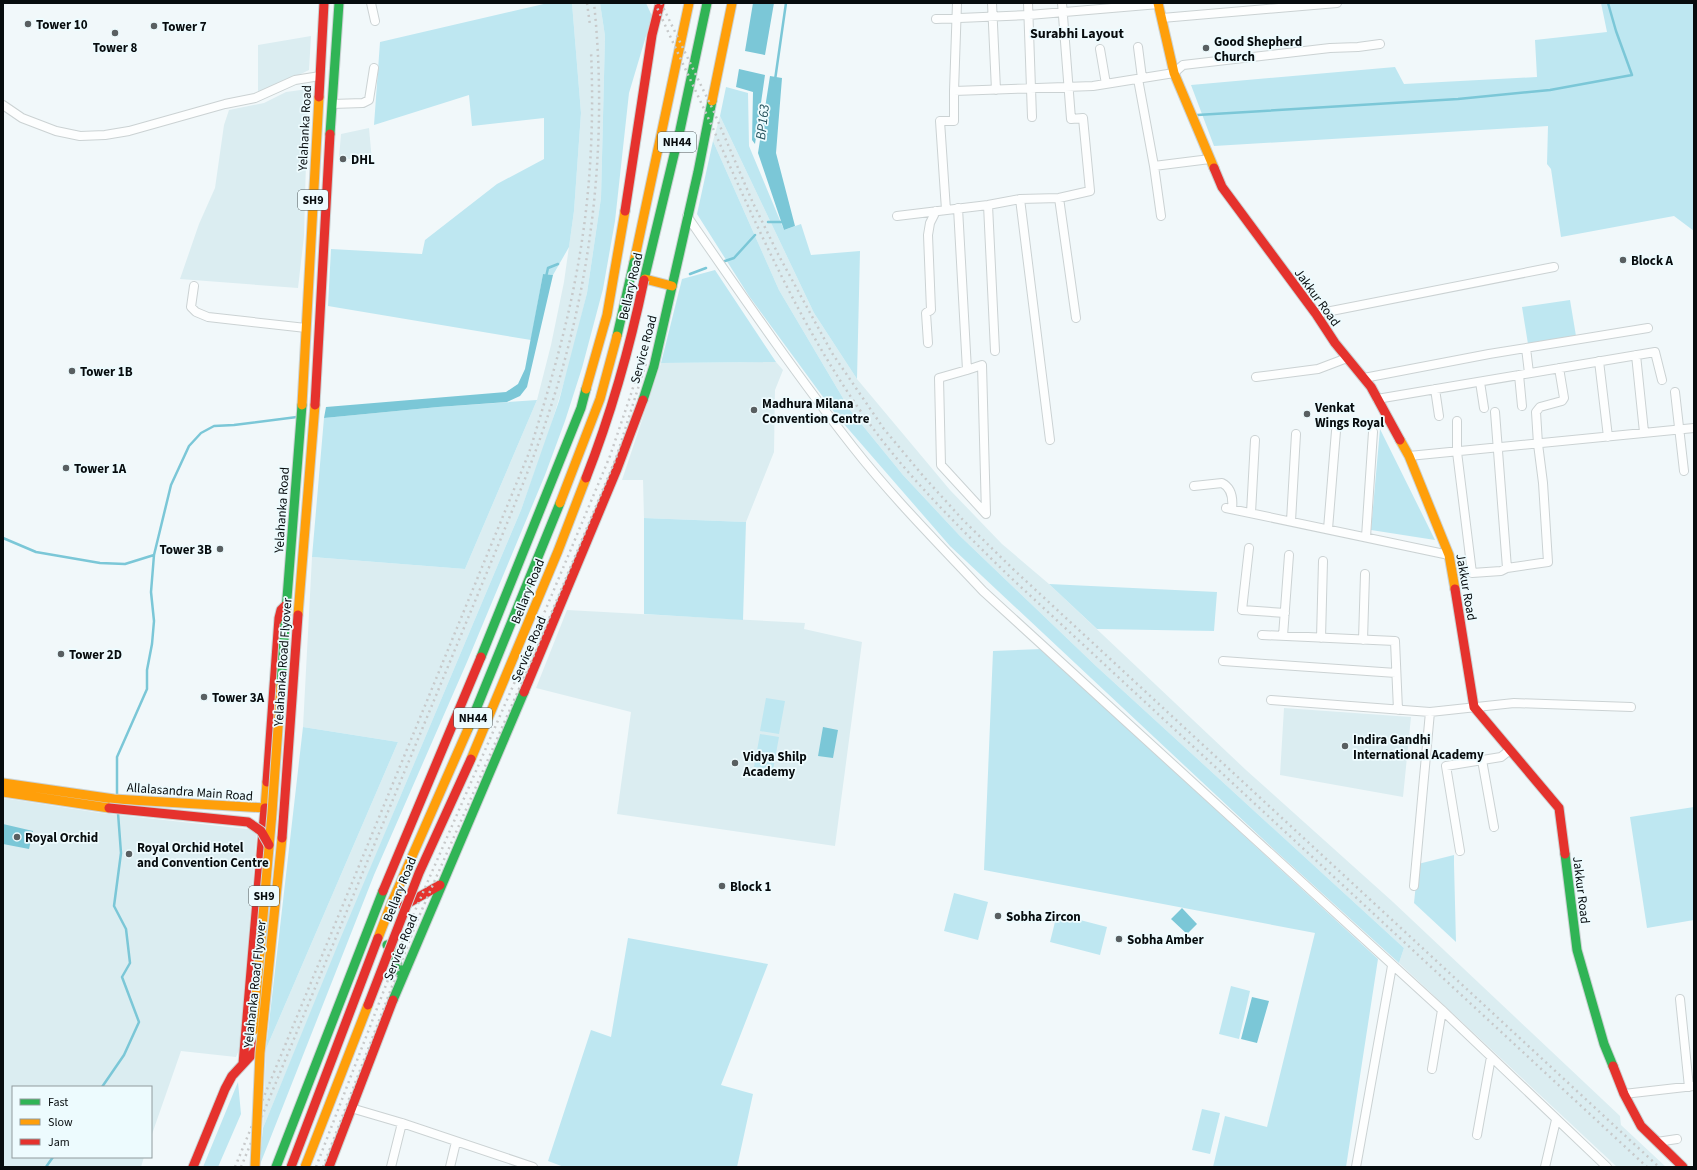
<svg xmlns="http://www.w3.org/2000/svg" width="1697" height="1170" viewBox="0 0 1697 1170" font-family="'Source Sans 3',sans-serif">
<rect width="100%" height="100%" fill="#f1f8fa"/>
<path fill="#dbedf1" d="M572,3H600L605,36L601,198L587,293L570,363L547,438L521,510L398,802L263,1128L266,1049L398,742L303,727L312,557L465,569L537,400L551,345L564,282L574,211L581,113Z
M311,36L309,70L258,95V45Z
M308,89L304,236L298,288L180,279L199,224L215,188L224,125L229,110L264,103L286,92Z
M720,116L814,313L857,379L950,490L1002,544L1049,584L1246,770L1393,902L1620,1116L1621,1125L1666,1167H1617L1399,963L1404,948L1096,666L960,536L903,475L850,410L779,290L713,141Z
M369,128L372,161L339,158L341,134Z
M776,362L783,370L775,390L774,452L746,522L644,518L643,480H622L661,363Z
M567,610L805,623L804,629L862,642L835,846L617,814L631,712L536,688Z
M1284,708L1411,717L1403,797L1280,775Z
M3,798L100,813L257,830L239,1050L236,1057L181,1051L151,1137V1087H13V1157H144L141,1167H3Z"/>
<path fill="#bee7f1" d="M548,3H572L581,113L574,211L569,247L553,275L543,274L531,340L328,306L331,249L422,254L425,240L497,184L544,159V118L472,126L469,95L374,125L380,42Z
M600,3H646L652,16L629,93L615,221L603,289L582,368L565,421L545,475L467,662L374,875L259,1167L263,1128L341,937L521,510L559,401L587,293L601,198L605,36Z
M1601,3H1694V231L1674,216L1561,237L1551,169L1547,164L1548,126L1214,146L1191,85L1395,67L1404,84L1537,77L1535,40L1607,32Z
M726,87L748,93L749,146L784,230L801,224L811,255L860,251L857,379L814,313L720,116Z
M713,141L779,290L850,410L903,475L960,536L1096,666L1404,948L1399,963L1280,855L950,546L837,416L749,296L697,214Z
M715,270L776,362L661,363L682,279Z
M1570,300L1576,336L1528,344L1522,307Z
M537,400L465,569L312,557L324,418L438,407Z
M1380,429L1435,540L1371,530Z
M644,518L746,522L743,620L644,614Z
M1049,584L1217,592L1214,631L1097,629Z
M1041,649L1378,959L1346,1167H1213L1225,1116L1267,1127L1315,933L984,870L993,651Z
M766,698L785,701L779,734L760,731Z
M303,727L398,742L266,1049Z
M760,734L779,737L773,770L754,767Z
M1694,807V920L1647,928L1630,817Z
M1454,855V864L1456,942L1414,903L1418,864Z
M954,893L988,902L978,940L944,931Z
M1057,914L1107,927L1100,955L1050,942Z
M628,938L768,964L721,1085L753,1094L737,1167H564L548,1161L591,1030L611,1037Z
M1231,986L1250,991L1239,1039L1219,1034Z
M238,1082L241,1114L218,1167H203Z
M1202,1109L1220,1113L1210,1154L1192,1150Z"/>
<path fill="#7bc7d7" d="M753,3H774L765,55L745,51Z
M739,69L765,75L755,144L752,140L753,92L736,87Z
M770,76L782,78L776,153L795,226L784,230L758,153Z
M543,274L553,275L527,387L520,396L507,402L438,407L324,418L326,407L506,392L518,384L525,369Z
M823,727L838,730L833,758L818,756Z
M3,824L33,831L29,849L3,844Z
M1182,908L1197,924L1187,934L1171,919Z
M1252,997L1269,1001L1257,1043L1241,1039Z"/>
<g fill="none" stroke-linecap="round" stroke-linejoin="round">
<path stroke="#7bc7d7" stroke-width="2.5" d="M775,80L786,3
M1197,115L1458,99L1550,90L1632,75L1616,31L1608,3
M768,222H784
M722,262L734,258L755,235
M690,274L706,268
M546,277L548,268L558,264
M3,538L36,552L100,563L125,564L154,555
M117,796V757L147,689V670L152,644L154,621L151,592L154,555L171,485L189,446L201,433L214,426L234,425L297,417
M102,1087L124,1055L139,1022L122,977L130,963L126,929L114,906L121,853L118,813
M46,1167L53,1157"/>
<defs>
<path id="street" d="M371,3L375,21
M992,3L996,90
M1028,3L1032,117
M1162,18L1337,3
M936,19L1029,15L1159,4
M1138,47L1142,78
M1100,49L1106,84
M1138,79L1154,166L1161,216
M954,91L957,3
M332,104L363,103L369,100L374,68
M3,105L22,118L56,131L80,136L105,135L129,131L225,104L255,98L295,80L320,76
M1154,166L1210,159
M1059,198L1076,318
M1020,199L1050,440
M988,205L995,351
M958,208L967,370L982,365L986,514L941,465L939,378L967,370
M946,210L940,121H954V91L1093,86L1174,73L1183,65L1330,48L1358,47L1380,44
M687,216C741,294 795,373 853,447C893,498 939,544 983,591L1442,1010L1607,1167
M897,216L988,205L1020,199L1059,198L1090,191L1083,118L1071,119L1062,3
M194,286L191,307L196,312L208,317L306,328
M1316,314L1554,267
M928,343L926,313L931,310L928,235L930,223L936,211
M1526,348L1529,373
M1636,355L1644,432
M1599,361L1608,437
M1519,375L1522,406
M1256,377L1318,369L1347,358
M1364,378L1489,354L1648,328
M1480,382L1484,408
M1435,389L1439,416
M1675,392L1684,471
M1377,399L1655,352L1662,380
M1495,412L1507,568
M1457,421V452L1472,573L1501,571L1507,568L1548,562L1543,483L1538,444L1536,412L1540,407L1562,401L1564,398L1559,368
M1409,456L1694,428
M1194,486L1222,483C1232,488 1233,500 1232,509
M1226,508L1449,555
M1251,513L1255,440
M1291,521L1296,434
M1328,529L1336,431
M1366,537L1373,432
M1249,548L1242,610L1285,613
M1262,635L1395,641L1398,710
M1283,636L1289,555
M1321,638L1323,561
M1363,640L1365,574
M1223,661L1396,673
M1271,700L1430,712L1514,703L1631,707
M1482,760L1494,827
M1460,851L1446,766L1501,757L1510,750
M1414,886L1430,712
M1680,999L1689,1087
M1432,1069L1442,1010
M1624,1094L1694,1086
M351,1108L402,1123L533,1167
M1477,1135L1491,1057
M1657,1142L1677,1139
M391,1167L402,1123
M450,1167L456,1142
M1356,1167L1392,966
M1545,1167L1556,1120"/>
<path id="fast" d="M330,134L339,3
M644,280L680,130L707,3
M643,400L654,366L698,172L712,101
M285,624L302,405
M481,657L581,408L586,389
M1565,854L1577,950L1604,1044L1613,1066
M387,945L391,948L402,977
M393,1000L524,692
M276,1167L383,891"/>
<path id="slow" d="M1158,3L1174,73L1214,168
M712,101L732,3
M634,262L689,3
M645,279L672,286
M586,389L607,315L625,211
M302,405L319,97
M1400,440L1409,456L1449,555L1455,589
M298,615L315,405
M3,783L114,799L265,808L267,782
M3,792L109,808"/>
<path id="jam" d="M319,97L324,3
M1214,168L1222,187L1316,314L1335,343L1371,387L1400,440
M625,211L652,35L660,3
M315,405L330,134
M1455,589L1474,707L1559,808L1565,854
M524,692L617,469L643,400
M267,782L279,618L281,610L286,605
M383,891L481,657
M403,906L440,885
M243,1064L265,808L272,809
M1613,1066L1624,1094L1641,1126L1683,1167
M193,1167L225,1089L232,1076L256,1050L261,1039
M329,1167L393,1000"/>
</defs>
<use href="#street" stroke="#cbd2d3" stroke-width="10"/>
<use href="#fast" stroke="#cbd2d3" stroke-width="11"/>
<use href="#slow" stroke="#cbd2d3" stroke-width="11"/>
<use href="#jam" stroke="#cbd2d3" stroke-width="11"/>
<use href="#street" stroke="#fdfefe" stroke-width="8"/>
<use href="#fast" stroke="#30b455" stroke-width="9"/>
<use href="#slow" stroke="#ff9f0a" stroke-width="9"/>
<use href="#jam" stroke="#e5322d" stroke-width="9"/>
<path stroke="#c7c9ca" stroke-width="2.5" stroke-dasharray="2 4" stroke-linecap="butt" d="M587,3L590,25
M655,3C673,43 692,83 711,124C759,231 806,340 878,435C917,486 962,530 1008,575L1647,1167
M661,3L714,112L753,203L779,256L832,353L884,429L924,477L963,520L1013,569L1659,1167
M235,1167L529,453C549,389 568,325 579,259C591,190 594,120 591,51
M241,1167L497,548C516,501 536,454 551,406C593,277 608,138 594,3
M316,1167L411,920L527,654L610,456L632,391L652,321
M323,1167L417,921L533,657L616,458L647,360"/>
<defs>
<path id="fast-bridge" d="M617,336L634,262
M281,686L285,624
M468,729L560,503"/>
<path id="slow-bridge" d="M560,503L600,399L617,336
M471,759L558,551L586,478
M378,938L392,902L468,729
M253,1031L272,813L281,686
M255,1167L260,1053L282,838
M305,1167L368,1005"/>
<path id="jam-bridge" d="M586,478C611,414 630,347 644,280
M109,808L248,822L261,831L269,845
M282,838L298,615
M368,1005L419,873L471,759
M291,1167L378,938"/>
</defs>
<use href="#fast-bridge" stroke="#cbd2d3" stroke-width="11" stroke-linecap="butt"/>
<use href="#slow-bridge" stroke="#cbd2d3" stroke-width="11" stroke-linecap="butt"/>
<use href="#jam-bridge" stroke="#cbd2d3" stroke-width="11" stroke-linecap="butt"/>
<use href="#fast-bridge" stroke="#30b455" stroke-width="9"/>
<use href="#slow-bridge" stroke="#ff9f0a" stroke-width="9"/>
<use href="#jam-bridge" stroke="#e5322d" stroke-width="9"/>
</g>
<g fill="#595f61" stroke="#edfbfe" stroke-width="1.5">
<circle cx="28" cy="24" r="4"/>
<circle cx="154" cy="26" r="4"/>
<circle cx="115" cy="33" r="4"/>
<circle cx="1206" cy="48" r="4"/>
<circle cx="343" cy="159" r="4"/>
<circle cx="1623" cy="260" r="4"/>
<circle cx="72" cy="371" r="4"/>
<circle cx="754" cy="410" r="4"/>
<circle cx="1307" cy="414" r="4"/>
<circle cx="66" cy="468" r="4"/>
<circle cx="220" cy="549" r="4"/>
<circle cx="61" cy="654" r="4"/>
<circle cx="204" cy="697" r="4"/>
<circle cx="1345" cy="746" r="4"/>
<circle cx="735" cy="763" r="4"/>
<circle cx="17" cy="837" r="4"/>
<circle cx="129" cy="854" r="4"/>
<circle cx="722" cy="886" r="4"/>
<circle cx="998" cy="916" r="4"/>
<circle cx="1119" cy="939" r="4"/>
</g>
<g text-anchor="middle" stroke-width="3.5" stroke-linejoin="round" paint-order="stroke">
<g fill="#edfbfe" stroke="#4c5456" stroke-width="1">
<rect x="658" y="132" width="38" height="20" rx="3"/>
<rect x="298" y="190" width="30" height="20" rx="3"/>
<rect x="454" y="708" width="38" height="20" rx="3"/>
<rect x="249" y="886" width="30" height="20" rx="3"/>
</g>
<g font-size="12" font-weight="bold" fill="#070c0e">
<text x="677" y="146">NH44</text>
<text x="313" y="204">SH9</text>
<text x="473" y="722">NH44</text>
<text x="264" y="900">SH9</text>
</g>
<g font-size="13" font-weight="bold" fill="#070c0e" stroke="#edfbfe" text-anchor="start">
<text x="36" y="29">Tower 10</text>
<text x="162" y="31">Tower 7</text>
<text x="1214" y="46">Good Shepherd<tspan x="1214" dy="15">Church</tspan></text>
<text x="115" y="52" text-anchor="middle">Tower 8</text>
<text x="351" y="164">DHL</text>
<text x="1631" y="265">Block A</text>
<text x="80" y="376">Tower 1B</text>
<text x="762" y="408">Madhura Milana<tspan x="762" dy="15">Convention Centre</tspan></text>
<text x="1315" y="412">Venkat<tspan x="1315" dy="15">Wings Royal</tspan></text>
<text x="74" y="473">Tower 1A</text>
<text x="212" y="554" text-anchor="end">Tower 3B</text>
<text x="69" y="659">Tower 2D</text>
<text x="212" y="702">Tower 3A</text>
<text x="1353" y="744">Indira Gandhi<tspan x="1353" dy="15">International Academy</tspan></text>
<text x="743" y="761">Vidya Shilp<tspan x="743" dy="15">Academy</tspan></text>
<text x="25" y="842">Royal Orchid</text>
<text x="137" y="852">Royal Orchid Hotel<tspan x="137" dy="15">and Convention Centre</tspan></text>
<text x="730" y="891">Block 1</text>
<text x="1006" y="921">Sobha Zircon</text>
<text x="1127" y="944">Sobha Amber</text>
</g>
<g font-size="13" fill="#070c0e" stroke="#edfbfe">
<text transform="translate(304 128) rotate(-87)" y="5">Yelahanka Road</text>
<text transform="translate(630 286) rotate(-77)" y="5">Bellary Road</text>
<text transform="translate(1318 297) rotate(54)" y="5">Jakkur Road</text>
<text transform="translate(643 349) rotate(-75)" y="5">Service Road</text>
<text transform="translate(281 510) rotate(-86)" y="5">Yelahanka Road</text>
<text transform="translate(1467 587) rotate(80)" y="5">Jakkur Road</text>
<text transform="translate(527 591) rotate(-68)" y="5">Bellary Road</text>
<text transform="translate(528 649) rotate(-67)" y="5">Service Road</text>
<text transform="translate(282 662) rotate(-86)" y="5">Yelahanka Road Flyover</text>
<text transform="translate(190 791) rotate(4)" y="5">Allalasandra Main Road</text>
<text transform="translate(399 889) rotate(-68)" y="5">Bellary Road</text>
<text transform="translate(1582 890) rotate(83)" y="5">Jakkur Road</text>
<text transform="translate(400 947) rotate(-68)" y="5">Service Road</text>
<text transform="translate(254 984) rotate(-84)" y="5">Yelahanka Road Flyover</text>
</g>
<g font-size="14" font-weight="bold" fill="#070c0e" stroke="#edfbfe">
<text x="1077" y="38">Surabhi Layout</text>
</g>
<g font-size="14" font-style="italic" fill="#204d57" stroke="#edfbfe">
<text transform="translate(762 122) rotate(-84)" y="5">BP163</text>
</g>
</g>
<rect width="1697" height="1170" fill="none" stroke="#070c0e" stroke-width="8"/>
<rect x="12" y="1086" width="140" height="72" fill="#edfbfe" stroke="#919b9e"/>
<rect x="20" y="1099" width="20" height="6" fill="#30b455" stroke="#919b9e"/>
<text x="48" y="1106" font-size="12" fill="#070c0e">Fast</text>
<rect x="20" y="1119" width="20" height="6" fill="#ff9f0a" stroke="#919b9e"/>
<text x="48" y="1126" font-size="12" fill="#070c0e">Slow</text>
<rect x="20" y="1139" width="20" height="6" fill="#e5322d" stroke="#919b9e"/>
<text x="48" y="1146" font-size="12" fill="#070c0e">Jam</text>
</svg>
